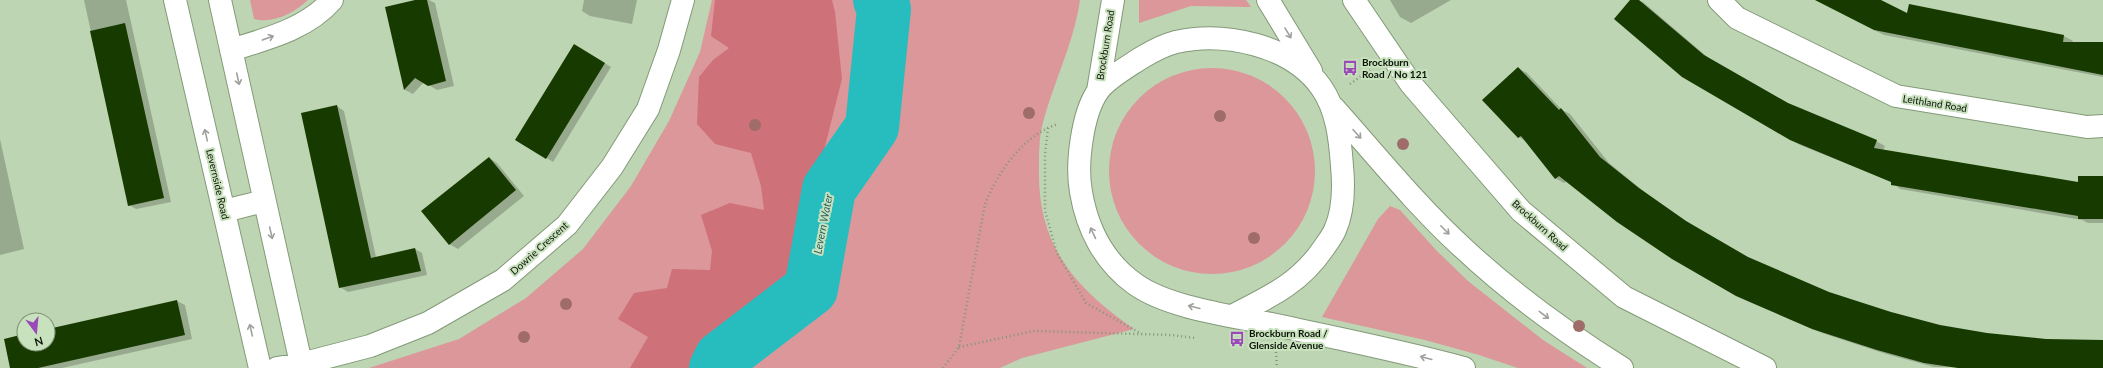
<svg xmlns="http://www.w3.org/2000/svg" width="2103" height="368" viewBox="0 0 2103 368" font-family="Lato,sans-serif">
<rect width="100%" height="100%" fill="#bdd5b2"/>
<path fill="#db979a" d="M250,0H308C294,13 273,24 254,19Z
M712,0H1080C1074,42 1055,79 1044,119C1039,135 1039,152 1039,168C1037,245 1074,287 1134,329L1022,358L1000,368H369L459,339L526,298L583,249L631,186L669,121L700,52Z
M1139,0H1246L1251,7L1191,6L1139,23Z
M1109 171a103 103 0 1 1 206 0a103 103 0 1 1-206 0Z
M1390,206L1400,210L1436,250L1468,281L1543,340L1587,368H1518L1479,355L1425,340L1322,317L1378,219Z"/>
<path fill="#ce7178" d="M715,0H832L835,12L842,79L819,170L810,240L790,283L750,319L702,348L694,368H630L648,337L618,319L634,293L667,288L672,269L710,270L712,251L701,215L730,203L764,210L761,186L751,153L715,144L697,124L699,77L713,60L729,48L711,36Z"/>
<path fill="#0003" d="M84,0H126L171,202L136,209L129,205Z
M420,0H429L435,3L454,86L437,90L424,82L413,94L405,90L386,8Z
M584,0H637L632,24L590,16L582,11Z
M1390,0H1451L1411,23L1400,17Z
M1631,0L1643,2L1712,61L1787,104L1876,141L1885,146L1883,151L2079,184L2103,177V223H2088L2082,220L1900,189L1892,182L1800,145L1682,76Z
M1815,0H1879L1908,15L1910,5L2064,36L2073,41L2072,43H2103V77L1884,35Z
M575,45L611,67L553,162L517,139Z
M1518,68L1527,73L1562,110L1570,114L1609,163L1648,195L1695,227L1748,258L1828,293L1891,313L1940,326L1987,334L2046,340L2103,341V368L1934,367L1886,354L1822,333L1745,300L1672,258L1567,181L1564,183L1555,178L1527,142L1519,137L1484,100Z
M337,106L344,111L376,257L415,249L422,253L427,275L348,292L340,287Z
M0,139L24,249L0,255Z
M489,158L497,163L524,196L458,249L449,244Z
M177,301L185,305L192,339L62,368H11L24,335V344H48V330Z"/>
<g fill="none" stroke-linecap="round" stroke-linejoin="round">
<path stroke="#27bdbf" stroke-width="54" d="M716,368L721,358L811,289L829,189L872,127L884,9L880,0"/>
</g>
<path fill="#173a00" d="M415,0H427L446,81L428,86L415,78L404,90L385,7Z
M1630,0H1639L1704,55L1788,103L1877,140L1874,148L2078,182V176H2103V219H2078V216L1891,185V182L1790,140L1682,77L1614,19Z
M1815,0H1881L1907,13L1909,4L2064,35L2063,42H2103V75L1874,30Z
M125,23L164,198L128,206L90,31Z
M574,44L605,63L546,159L515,140Z
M1518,67L1559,110L1561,108L1600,157L1639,188L1686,221L1748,257L1829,292L1891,312L1940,325L1987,333L2046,339L2103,340V368H1958L1924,363L1877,350L1812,329L1736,296L1672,259L1617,222L1559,176L1555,179L1521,136L1518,138L1482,100Z
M337,105L371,258L415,248L421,271L339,288L301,113Z
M489,157L516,190L449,245L421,211Z
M177,300L185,335L38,368H10L4,339L24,334V344H48V329Z"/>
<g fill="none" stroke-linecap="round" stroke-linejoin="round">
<defs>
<path id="minor" d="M175,0L260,368
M220,0L302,368
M1268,0L1311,71
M1354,0L1411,84L1521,211L1624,297L1765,368
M1719,0L1737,18L1896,96L2087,127L2103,126
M231,50C266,39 307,29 332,0
M1098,91L1113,0
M1334,108C1376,155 1416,205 1463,248C1511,293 1566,333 1622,368
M224,211L264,201
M1232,316C1269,297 1299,284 1323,249C1327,243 1332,237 1335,230C1344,210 1344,187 1342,166C1340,138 1337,110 1321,87C1291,45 1224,31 1176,42C1164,45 1151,52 1141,58C1129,66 1106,79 1098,91C1082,114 1076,165 1081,192C1087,228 1104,262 1135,284C1167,307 1227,315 1266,323C1332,337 1398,350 1464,368
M277,368L301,364L370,346L428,323L503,280L567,225L612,167L648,109L669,50L683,0"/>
</defs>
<use href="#minor" stroke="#839a79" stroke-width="24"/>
<path stroke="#83957a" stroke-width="2.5" stroke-dasharray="1 3" stroke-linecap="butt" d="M1350,84L1370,70
M1048,128L1045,154V211L1057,253L1086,303L1142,334
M959,347L1034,331L1172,335L1195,338
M1276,352L1277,368
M943,368L959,347L985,204C998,172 1023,135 1058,124"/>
<use href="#minor" stroke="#fff" stroke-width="22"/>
</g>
<g fill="#a06c69">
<circle cx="1029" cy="113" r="6"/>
<circle cx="1220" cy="116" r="6"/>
<circle cx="755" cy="125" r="6"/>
<circle cx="1403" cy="144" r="6"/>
<circle cx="1254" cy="238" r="6"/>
<circle cx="566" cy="304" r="6"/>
<circle cx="1579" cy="326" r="6"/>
<circle cx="524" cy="337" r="6"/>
</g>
<defs><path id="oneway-shaft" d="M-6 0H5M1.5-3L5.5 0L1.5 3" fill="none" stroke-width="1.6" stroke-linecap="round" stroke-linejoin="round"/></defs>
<g stroke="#9ea19c">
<use href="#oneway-shaft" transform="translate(1288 33) rotate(59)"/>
<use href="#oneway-shaft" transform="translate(268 38) rotate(-20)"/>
<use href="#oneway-shaft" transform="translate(238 79) rotate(78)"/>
<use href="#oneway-shaft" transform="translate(1357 134) rotate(48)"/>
<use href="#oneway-shaft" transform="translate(206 135) rotate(-103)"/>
<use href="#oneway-shaft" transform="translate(1445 230) rotate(45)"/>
<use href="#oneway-shaft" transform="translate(271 233) rotate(77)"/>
<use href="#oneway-shaft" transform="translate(1093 233) rotate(-115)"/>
<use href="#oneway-shaft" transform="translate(1194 307) rotate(-166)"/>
<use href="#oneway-shaft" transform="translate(1544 315) rotate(37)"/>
<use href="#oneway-shaft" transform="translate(251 330) rotate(-103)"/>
<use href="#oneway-shaft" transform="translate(1426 358) rotate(-165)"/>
</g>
<defs>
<symbol id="bus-bare" viewBox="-9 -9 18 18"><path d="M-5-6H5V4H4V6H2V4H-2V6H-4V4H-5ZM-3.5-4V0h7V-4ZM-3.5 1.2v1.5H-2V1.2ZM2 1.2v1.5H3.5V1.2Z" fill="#9b49b8" stroke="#c9e2be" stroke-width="2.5" paint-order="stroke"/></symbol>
</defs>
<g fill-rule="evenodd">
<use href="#bus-bare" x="1339" y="57" width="22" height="22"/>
<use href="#bus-bare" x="1226" y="328" width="22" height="22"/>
</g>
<g text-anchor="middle" stroke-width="4" stroke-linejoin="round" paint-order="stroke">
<g font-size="10" fill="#0c1408" stroke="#c9e2be">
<text transform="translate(1105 45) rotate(-81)" y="4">Brockburn Road</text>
<text transform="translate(1935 103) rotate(9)" y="4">Leithland Road</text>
<text transform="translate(218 184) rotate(77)" y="4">Levernside Road</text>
<text transform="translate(1540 225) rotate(42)" y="4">Brockburn Road</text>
<text transform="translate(539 248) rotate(-42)" y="4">Dowrie Crescent</text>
</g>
<g font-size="10" font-weight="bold" fill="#0c1408" stroke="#c9e2be" text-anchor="start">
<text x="1362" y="66">Brockburn<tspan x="1362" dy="12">Road / No 121</tspan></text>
<text x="1249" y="337">Brockburn Road /<tspan x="1249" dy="12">Glenside Avenue</tspan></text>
</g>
<g font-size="11" font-style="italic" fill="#286161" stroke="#c9e2be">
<text transform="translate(823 224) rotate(-79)" y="4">Levern Water</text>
</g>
</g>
<g transform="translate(36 332) rotate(164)"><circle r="19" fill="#c9e2be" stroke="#7d9075"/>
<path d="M0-3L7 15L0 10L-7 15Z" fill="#9b49b8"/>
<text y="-6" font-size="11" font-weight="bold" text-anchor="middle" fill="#0c1408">N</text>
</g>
</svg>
